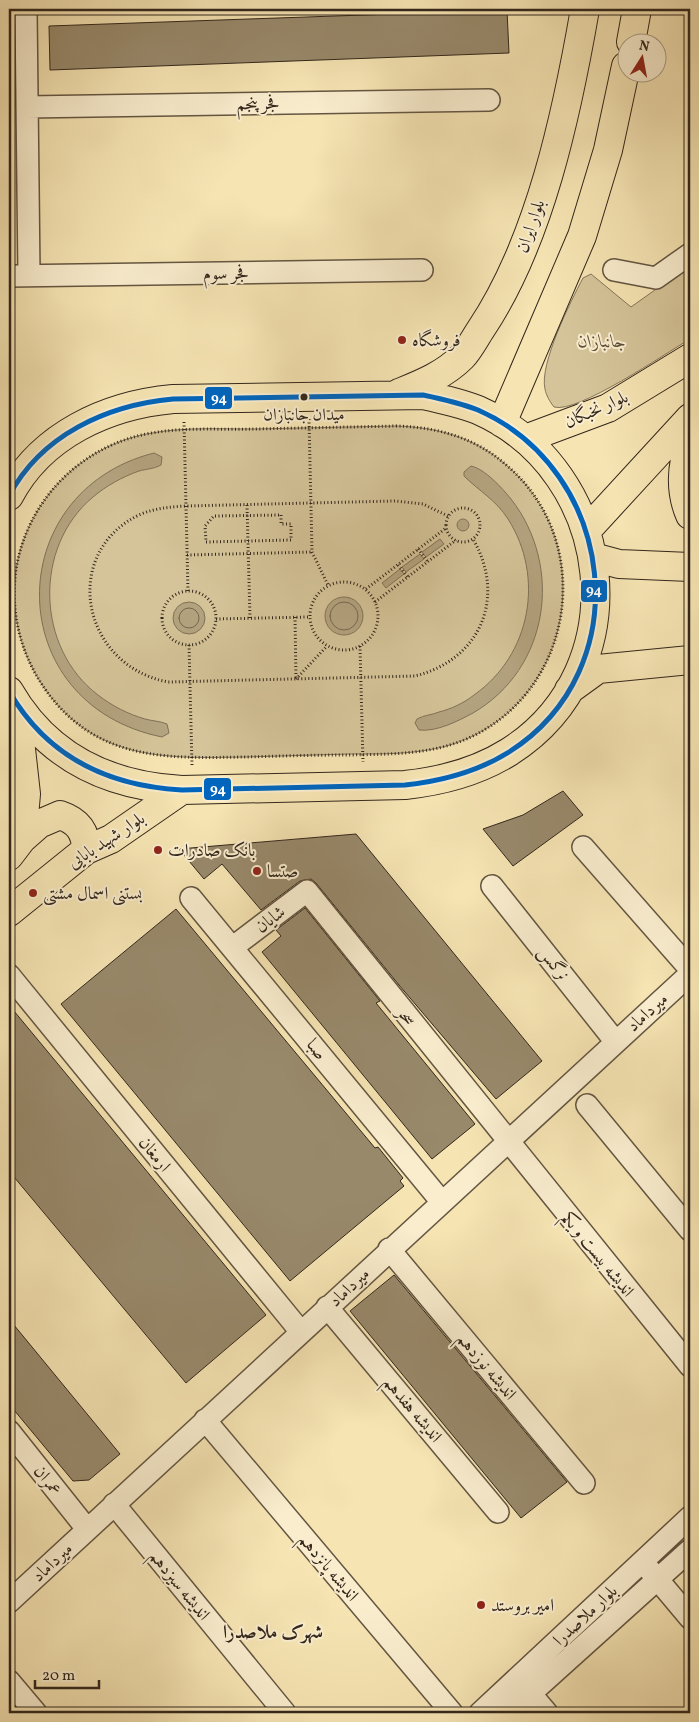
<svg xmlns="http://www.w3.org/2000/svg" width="699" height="1722" viewBox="0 0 699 1722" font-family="Vollkorn,Amiri,serif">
<rect width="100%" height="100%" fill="#f6e4b3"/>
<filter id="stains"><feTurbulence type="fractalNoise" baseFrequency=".004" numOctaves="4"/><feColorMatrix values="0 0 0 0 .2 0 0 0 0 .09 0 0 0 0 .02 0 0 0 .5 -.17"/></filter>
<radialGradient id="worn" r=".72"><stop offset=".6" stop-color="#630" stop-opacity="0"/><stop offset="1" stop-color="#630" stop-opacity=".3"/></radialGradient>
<path fill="#d5c499" stroke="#84765a" d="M690,265V339C666,353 577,414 554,407C550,402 546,395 545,389C539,364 571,301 583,278L591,274L631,307Z
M396,426C436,427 474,437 505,464C595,538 577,685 473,736C434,755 391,754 349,754C315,755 280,756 246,757C174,758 106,762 55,702C22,663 8,613 17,564C30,497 84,444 152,433C185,427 221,429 255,429C302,428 349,427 396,426Z"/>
<path fill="#b4a480" stroke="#807258" d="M154,453L162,457L161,465C154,469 146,469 139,471C122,477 106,486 93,497C33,547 36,648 98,695C112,706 128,714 145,719C152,721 160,721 167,724L169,733L162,737C0,704 0,492 154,453Z
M471,466C485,469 502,488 511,499C564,567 549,669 473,713C458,721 437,732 419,730L415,723L417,719C424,715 432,715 439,712C451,709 464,703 474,695C531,655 545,577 508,519C496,500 479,491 464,476V472Z
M457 525a6 6 0 1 1 12 0a6 6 0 1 1-12 0Z
M440,539L444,544L426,557L422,552Z
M420,554L424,559L406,572L402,567Z
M400,569L404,574L386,588L382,583Z
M325 616a19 19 0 1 1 38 0a19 19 0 1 1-38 0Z
M173 618a16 16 0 1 1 32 0a16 16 0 1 1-32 0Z"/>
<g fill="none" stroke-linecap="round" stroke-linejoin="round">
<path stroke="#74664e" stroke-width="1" d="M330 616a14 14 0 1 1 28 0a14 14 0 1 1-28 0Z
M179 618a10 10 0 1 1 20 0a10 10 0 1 1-20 0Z"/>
</g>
<path fill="#98896b" stroke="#33271c" d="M507,10L509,53L50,70L49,26Z
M563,791L583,815L513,866L483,829L523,815Z
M356,834L542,1061L496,1099L399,985L316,883L311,879L300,881L261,910L222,864L204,879L179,849Z
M305,908L380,1001L376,1003L475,1124L432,1159L262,952L281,936L276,930Z
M176,909L375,1148L378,1147L403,1178L400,1181L404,1186L290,1281L61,1004Z
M9,1005L266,1315L186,1383L9,1171Z
M394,1275L567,1482L521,1518L350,1311Z
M9,1319L120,1454L89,1480L73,1481L9,1404Z"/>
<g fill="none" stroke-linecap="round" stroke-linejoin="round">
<defs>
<path id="minor" d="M26,9L29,275
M27,107L489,100
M614,270L656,278L690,254
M9,276L422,270
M583,847L690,969
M492,886L615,1041
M191,898L441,1201
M233,947L307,891L690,1366
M9,975L301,1332
M587,1105L690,1230
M389,1249L584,1483
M327,1307L498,1512
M205,1420L452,1713
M9,1431L87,1529
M114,1504L285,1713
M648,1568L690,1618
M9,1602L690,974
M9,1681L36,1713
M530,1693L547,1713
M480,1713L690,1517
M509,1713L690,1550"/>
<path id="major" d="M631,42L637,9
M399,393C421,384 444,375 462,357C469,350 475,338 481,329C540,241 567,113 585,9
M502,423L582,236L608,150L626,66
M525,439L608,408L690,358
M690,443C681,466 680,492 690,515
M9,496C41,435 107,405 173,399L423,395C442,399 460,403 478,410C616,471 640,669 509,752C477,772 443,781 405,785L182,790C108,786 47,757 9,691
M587,530L690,418
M593,557L619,564L690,567
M569,690L598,669L690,660
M22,839L39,824L60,815C78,821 86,832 86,850
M9,856L22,839L26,794L16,704
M9,912L86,850L111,839L182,790"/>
</defs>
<use href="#minor" stroke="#645642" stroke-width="24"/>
<use href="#major" stroke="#33271c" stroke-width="30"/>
<path stroke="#33271c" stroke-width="3" stroke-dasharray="1 2.5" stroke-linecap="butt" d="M309,419L312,552L328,585
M184,422L188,591
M396,426C436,427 474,437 505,464C595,538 577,685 473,736C434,755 391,754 349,755C315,755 280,756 246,757C174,758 106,762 55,702C22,663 8,613 17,564C30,497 84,444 152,433C185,427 221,430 255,429C302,428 349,427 396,426Z
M247,505L250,618
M446 525a17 17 0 1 1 34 0a17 17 0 1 1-34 0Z
M281,515V524H291V540L206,542L205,526L214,516Z
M448,516L423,504L395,501L186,506C170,507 156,508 141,514C60,551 80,665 168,682L415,676C480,660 507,598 473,539
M418,549L428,562
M187,555L312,552
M398,565L408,577
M310 616a34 34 0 1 1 68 0a34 34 0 1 1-68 0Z
M366,589L446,528
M162 618a27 27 0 1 1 54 0a27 27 0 1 1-54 0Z
M375,602L456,540
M295,617L296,680
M216,619L309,617
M189,645L192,766
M360,646L363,762
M296,679L327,646"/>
<use href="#minor" stroke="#f9edce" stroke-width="21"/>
<use href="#major" stroke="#f6e4b3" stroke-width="28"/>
<defs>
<path id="bus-1" d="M9,496C41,435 107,405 173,399L423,395C442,399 460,403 478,410C616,471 640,669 509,752C477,772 443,781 405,785L182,790C108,786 47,757 9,691"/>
</defs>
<use href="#bus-1" stroke="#f9edce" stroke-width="9"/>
<use href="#bus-1" stroke="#0065bd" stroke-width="5"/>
</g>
<g fill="#8f2418" stroke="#f9edce" stroke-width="2">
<circle cx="402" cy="340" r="5"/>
<circle cx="158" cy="850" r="5"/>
<circle cx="257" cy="871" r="5"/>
<circle cx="33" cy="893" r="5"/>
<circle cx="481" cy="1605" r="5"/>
</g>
<circle fill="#33271c" stroke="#f9edce" stroke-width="2" cx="304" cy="397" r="4.5"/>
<g text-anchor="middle" stroke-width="4" stroke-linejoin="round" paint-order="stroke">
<g font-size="17" fill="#33271c" stroke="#f9edce">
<text x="304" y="420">میدان جانبازان</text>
</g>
<g font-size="18" fill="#33271c" stroke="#f9edce">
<text transform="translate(258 103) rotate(-1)" y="6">فجر پنجم</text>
<text transform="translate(530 226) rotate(-71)" y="6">بلوار ایران</text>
<text transform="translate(226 273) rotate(-1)" y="6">فجر سوم</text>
<text transform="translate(596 409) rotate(-24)" y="6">بلوار نخبگان</text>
<text transform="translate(106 840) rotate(-33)" y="6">بلوار شهید بابایی</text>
<text transform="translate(270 919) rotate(-37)" y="6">شایان</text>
<text transform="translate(554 963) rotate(52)" y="6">نرگس</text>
<text transform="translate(647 1012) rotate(-42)" y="6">میرداماد</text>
<text transform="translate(407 1016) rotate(51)" y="6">سحر</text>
<text transform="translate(317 1049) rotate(51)" y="6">صبا</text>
<text transform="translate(155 1154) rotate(51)" y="6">ارمغان</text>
<text transform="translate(598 1254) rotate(51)" y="6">اندیشه بیست و یکم</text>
<text transform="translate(349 1287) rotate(-43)" y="6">میرداماد</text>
<text transform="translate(487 1366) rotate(50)" y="6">اندیشه نوزدهم</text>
<text transform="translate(413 1409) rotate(50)" y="6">اندیشه هفدهم</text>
<text transform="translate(48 1480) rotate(51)" y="6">عمران</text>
<text transform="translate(52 1562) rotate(-43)" y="6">میرداماد</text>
<text transform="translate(329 1567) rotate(50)" y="6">اندیشه پانزدهم</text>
<text transform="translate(180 1585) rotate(51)" y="6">اندیشه سیزدهم</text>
<text transform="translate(585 1615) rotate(-43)" y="6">بلوار ملاصدرا</text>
</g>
<g font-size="18" fill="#33271c" stroke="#f9edce" text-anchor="start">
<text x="412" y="346">فروشگاه</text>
<text x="168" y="856">بانک صادرات</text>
<text x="267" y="877">صتسا</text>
<text x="43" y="899">بستنی اسمال مشتی</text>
<text x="491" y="1611">امیر بروستد</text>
</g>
<g font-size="18" font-style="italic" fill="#5c4e3b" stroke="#f9edce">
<text x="602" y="347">جانبازان</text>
</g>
<g font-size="19" font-weight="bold" fill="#33271c" stroke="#f9edce">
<text x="273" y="1638">شهرک ملاصدرا</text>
</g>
</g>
<g stroke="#f9edce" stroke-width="2">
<rect x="204" y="386" width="29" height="24" rx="5" fill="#0065bd"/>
<rect x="580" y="579" width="28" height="24" rx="5" fill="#0065bd"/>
<rect x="203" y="777" width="29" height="24" rx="5" fill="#0065bd"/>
</g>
<g font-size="14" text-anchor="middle" font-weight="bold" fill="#fff">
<text x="219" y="403">94</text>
<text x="594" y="595">94</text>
<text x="218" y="794">94</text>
</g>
<rect width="699" height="1722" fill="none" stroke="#f6e4b3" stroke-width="30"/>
<rect x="10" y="10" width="679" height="1702" fill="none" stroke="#33271c" stroke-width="2.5"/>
<rect x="15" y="15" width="669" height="1692" fill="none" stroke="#33271c"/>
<g transform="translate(642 58) rotate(11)"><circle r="24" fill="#f9edce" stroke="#aa9e87"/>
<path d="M0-4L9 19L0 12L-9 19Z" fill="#8f2418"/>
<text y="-8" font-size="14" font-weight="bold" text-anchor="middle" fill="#33271c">N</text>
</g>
<path d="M35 1680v8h64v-8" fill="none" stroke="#33271c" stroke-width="2.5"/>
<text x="42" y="1680" font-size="15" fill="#33271c" stroke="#f9edce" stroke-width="4" paint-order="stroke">20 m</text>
<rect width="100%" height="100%" filter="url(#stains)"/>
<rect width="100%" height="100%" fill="url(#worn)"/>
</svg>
